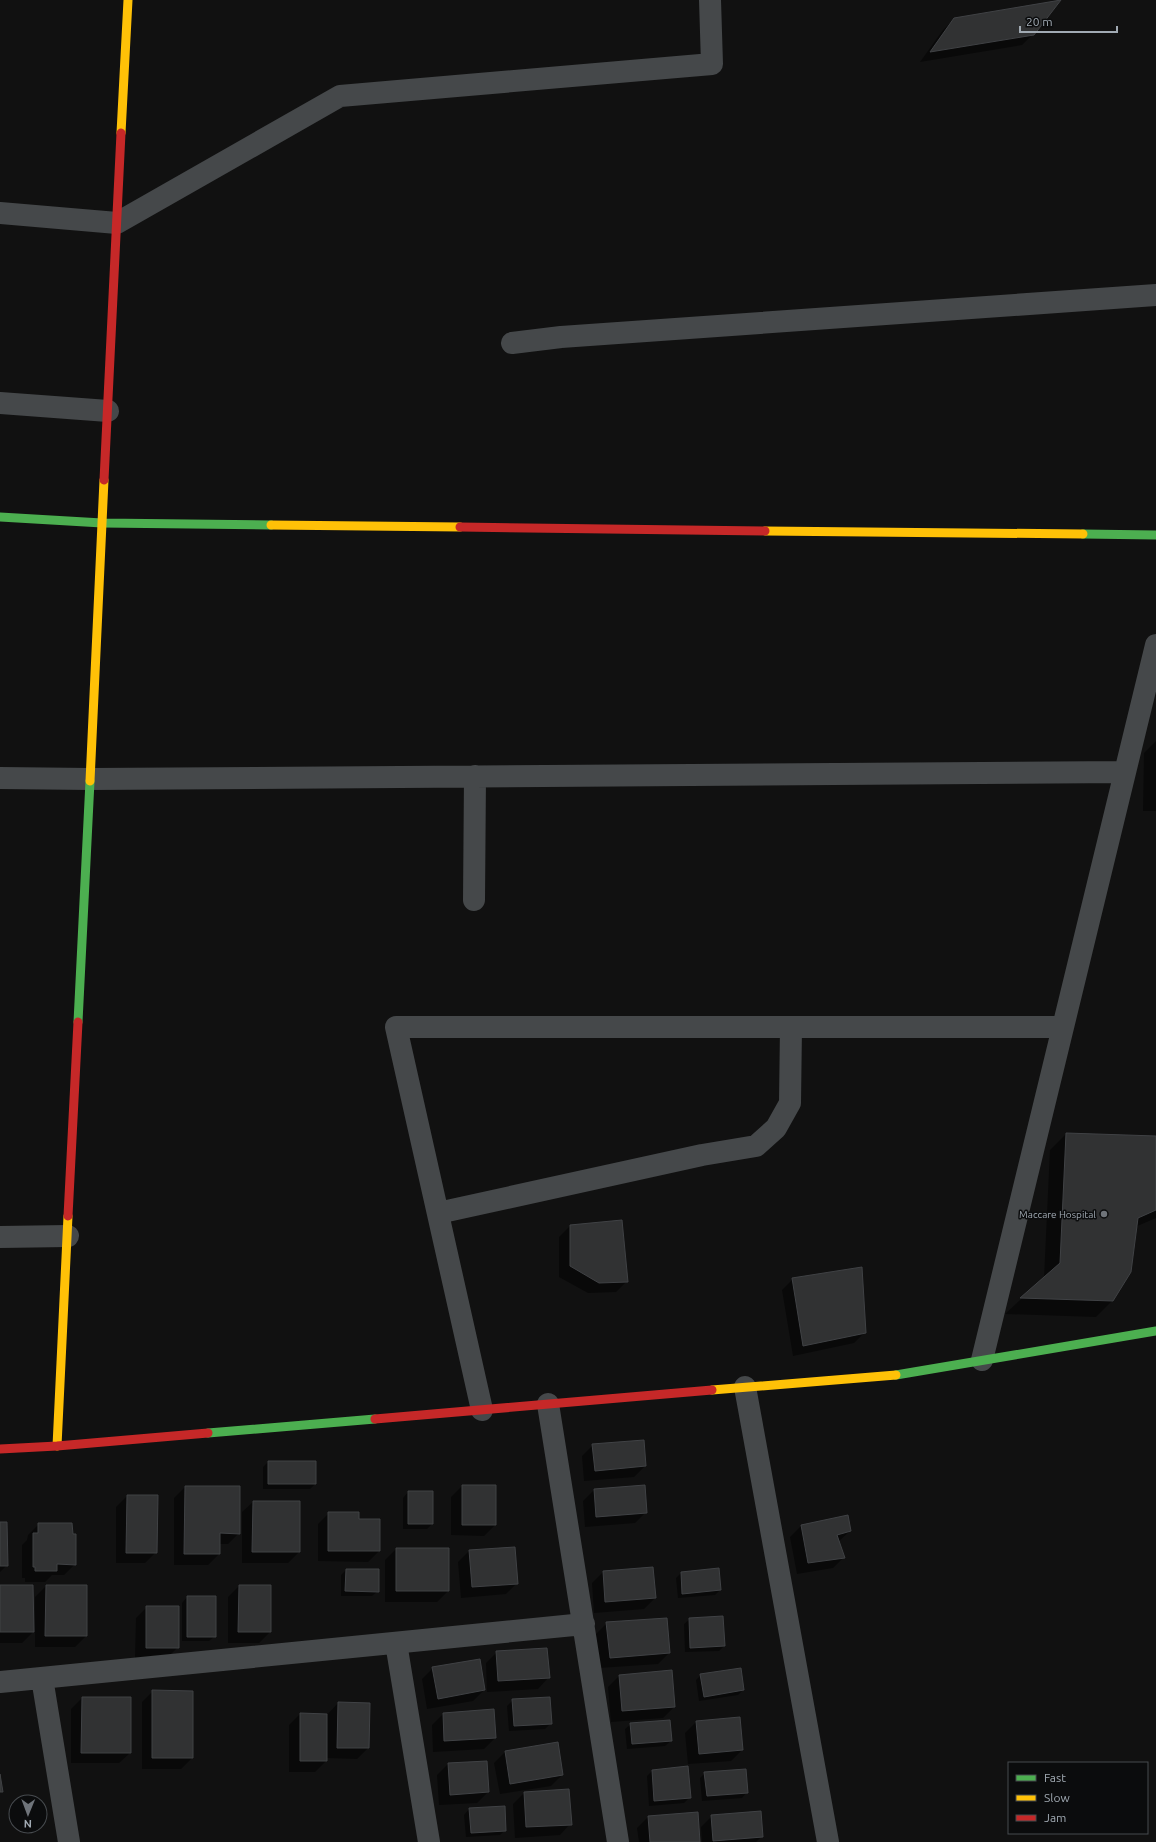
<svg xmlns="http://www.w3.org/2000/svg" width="1156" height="1842" viewBox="0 0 1156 1842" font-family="Ubuntu,sans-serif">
<rect width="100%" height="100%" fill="#111"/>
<path fill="#0007" d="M954,19L1033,34L1022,45L920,62L943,30Z
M1156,741V811H1143L1144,753Z
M1066,1134L1156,1137V1218L1135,1227L1112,1301L1096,1317L1005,1314L1044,1278L1050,1150Z
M570,1226L627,1281L616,1292L588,1293L559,1277V1237Z
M793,1279L865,1332L854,1343L793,1356L782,1290Z
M643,1441L645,1466L634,1477L584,1481L582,1456L593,1445Z
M268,1462L315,1484L310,1489H263V1467Z
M462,1486L495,1525L484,1536L451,1535V1497Z
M185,1487H239V1533L228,1544H219V1554L208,1565H174V1498Z
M594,1490L646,1512L635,1523L585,1527L583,1501Z
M408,1492L432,1524L427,1529H403V1498Z
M127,1496L156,1552L145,1563H116V1507Z
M253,1502H299V1552L288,1563H242V1512Z
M329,1513L358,1519L379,1551L368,1562L318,1561V1524Z
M0,1523L7,1565L0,1572Z
M39,1524L75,1564L64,1575H52L45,1582H25V1578H22V1545L27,1540L28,1535Z
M801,1526L850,1531L838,1542L844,1557L833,1568L797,1574L790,1537Z
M396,1549L448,1591L437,1602H385V1560Z
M469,1551L517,1583L506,1594L461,1598L458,1562Z
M652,1568L655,1598L644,1609L594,1613L592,1583L603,1572Z
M718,1569L720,1590L715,1595L678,1598L676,1578L681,1573Z
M346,1570L378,1591L372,1596H341V1575Z
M0,1586L33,1632L22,1643H0Z
M46,1586H86V1636L75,1647H35V1597Z
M239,1586L270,1632L259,1643H228V1597Z
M187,1597L215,1636L209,1641H182V1603Z
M147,1607L178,1647L167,1658H135L136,1618Z
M690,1619L724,1646L719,1651L685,1652L684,1624Z
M607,1623L669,1653L658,1664L599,1668L596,1634Z
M497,1652L548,1678L538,1689L487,1692L486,1663Z
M433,1668L484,1690L473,1701L427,1709L422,1679Z
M701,1675L743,1690L738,1695L699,1701L696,1680Z
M619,1676L674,1707L663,1718L611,1722L608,1687Z
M153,1691L192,1758L181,1769H142V1702Z
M82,1698L130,1753L119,1763H71V1709Z
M513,1700L551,1723L545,1729L509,1731L507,1706Z
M338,1703L369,1704L368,1748L357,1759L326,1758V1761L315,1772H289V1725L300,1714L327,1715Z
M493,1710L495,1738L484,1749L433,1752L432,1725L443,1714Z
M739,1718L742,1750L731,1761L688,1764L685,1733L696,1722Z
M631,1724L671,1741L665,1746L627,1749L625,1729Z
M505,1752L562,1775L551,1786L500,1794L494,1763Z
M448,1764L488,1792L477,1803L439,1805L437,1775Z
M652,1771L690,1797L684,1803L649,1806L647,1776Z
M705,1773L747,1792L742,1798L702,1801L700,1778Z
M524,1793L570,1824L560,1835L515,1838L513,1804Z
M469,1809L505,1830L500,1835L466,1837L464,1815Z
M712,1816L762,1836L756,1842H702L701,1827Z
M648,1817L699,1842H639L637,1828Z"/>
<path fill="#313233" stroke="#404245" d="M1061,0L1034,35L930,52L954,18Z
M1066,1133L1156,1136V1210L1138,1218L1131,1272L1113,1301L1020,1298L1060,1263Z
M622,1220L628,1282L599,1283L570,1266V1225Z
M862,1267L866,1333L803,1346L792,1278Z
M644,1440L646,1466L595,1471L592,1444Z
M268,1461H316V1484H268Z
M462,1485H496V1525H462Z
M645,1485L647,1513L596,1517L594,1489Z
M185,1486H240V1534L220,1533V1554H184Z
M408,1491H433V1524H408Z
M127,1495H158L157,1553H126Z
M253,1501H300V1552H252Z
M328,1512H359V1519H380V1551H328Z
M848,1515L851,1531L837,1535L845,1558L808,1563L801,1525Z
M0,1522H7L8,1566H0Z
M38,1523H72L73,1534H76V1565L57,1564V1571H35V1567H33V1533H38Z
M515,1547L518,1584L472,1587L469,1550Z
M396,1548H449V1591H396Z
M653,1567L656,1598L605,1602L603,1571Z
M719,1568L721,1590L682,1594L681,1572Z
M346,1569H379V1592L345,1591Z
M0,1585H33L34,1632H0Z
M46,1585H87V1636H45Z
M239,1585H271V1632H238Z
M187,1596H216V1637H187Z
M146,1606H179V1648H146Z
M723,1616L725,1646L690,1648L689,1618Z
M667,1618L670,1653L610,1658L606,1622Z
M547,1648L550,1678L498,1681L496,1651Z
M480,1659L485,1690L438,1699L432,1667Z
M741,1668L744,1690L704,1697L700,1674Z
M672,1670L675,1707L622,1711L619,1675Z
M152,1690L193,1691V1758H152Z
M82,1697H131V1753H81Z
M550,1697L552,1724L514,1726L512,1699Z
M338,1702L370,1703L369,1748H337Z
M494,1709L496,1738L444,1741L443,1713Z
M300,1713L327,1714V1761H300Z
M740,1717L743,1750L699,1754L696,1721Z
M670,1720L672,1741L632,1744L630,1723Z
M558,1742L563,1775L510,1784L505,1751Z
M487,1761L489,1792L450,1795L448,1763Z
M688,1766L691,1798L654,1801L652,1770Z
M746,1769L748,1793L707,1796L704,1772Z
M0,1774L3,1792H0Z
M569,1789L572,1825L526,1827L524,1792Z
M505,1806L506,1831L471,1833L469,1808Z
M761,1811L763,1837L713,1841L711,1815Z
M698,1812L700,1842H650L648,1816Z"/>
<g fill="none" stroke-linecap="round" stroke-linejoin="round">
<path stroke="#45484a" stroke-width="22" d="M0,213L117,223L340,96L712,64L710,0
M512,343L561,337L1156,295
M0,403L108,411
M0,778L90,779L1125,772
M474,900L475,776
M438,1213L702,1155L756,1146L776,1128L790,1103L791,1027
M0,1237L68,1236
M982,1360L1156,645
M745,1387L828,1842
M548,1404L618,1842
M482,1410L396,1027H1063
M396,1643L429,1842
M42,1678L69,1842
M0,1682L584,1624"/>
<path stroke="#4caf50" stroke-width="9" d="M0,517L102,523L271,525
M1083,534L1156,535
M78,1022L90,781
M896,1375L1156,1331
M208,1433L375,1419"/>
<path stroke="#ffc107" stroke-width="9" d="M121,133L128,0
M271,525L460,527
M765,531L1083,534
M90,781L104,480
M712,1390L896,1375
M57,1446L68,1216"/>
<path stroke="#c62828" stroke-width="9" d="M104,480L121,133
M460,527L765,531
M68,1216L78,1022
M375,1419L712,1390
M0,1449L57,1446L208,1433"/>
</g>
<circle fill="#6f747a" stroke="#0b0c0d" stroke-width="1.5" cx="1104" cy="1214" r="4"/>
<g text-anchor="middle" stroke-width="3" stroke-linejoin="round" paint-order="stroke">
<g font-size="10" fill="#a1aab3" stroke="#0b0c0d" text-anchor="end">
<text x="1096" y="1218">Maccare Hospital</text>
</g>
</g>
<rect x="1008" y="1762" width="140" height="72" fill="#0b0c0d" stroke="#474b4f"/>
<rect x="1016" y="1775" width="20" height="6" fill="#4caf50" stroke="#474b4f"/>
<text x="1044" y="1782" font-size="12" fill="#a1aab3">Fast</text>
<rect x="1016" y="1795" width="20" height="6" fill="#ffc107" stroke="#474b4f"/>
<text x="1044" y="1802" font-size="12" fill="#a1aab3">Slow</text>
<rect x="1016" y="1815" width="20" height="6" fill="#c62828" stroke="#474b4f"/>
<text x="1044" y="1822" font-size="12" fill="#a1aab3">Jam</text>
<g transform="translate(28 1814) rotate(181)"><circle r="19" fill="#0b0c0d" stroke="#474b4f"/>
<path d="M0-3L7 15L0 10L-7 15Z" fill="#6f747a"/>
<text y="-6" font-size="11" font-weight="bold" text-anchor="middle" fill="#a1aab3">N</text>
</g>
<path d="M1020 26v6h97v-6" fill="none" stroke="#a1aab3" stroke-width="2"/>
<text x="1026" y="26" font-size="12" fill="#a1aab3" stroke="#0b0c0d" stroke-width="3" paint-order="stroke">20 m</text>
</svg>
